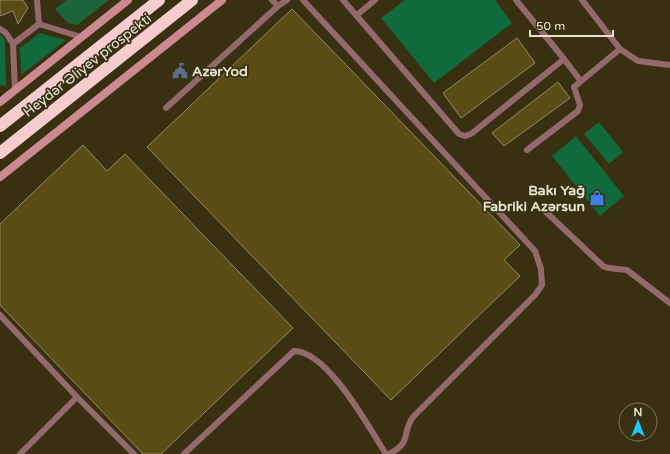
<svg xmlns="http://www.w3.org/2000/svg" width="670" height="454" viewBox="0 0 670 454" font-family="'Varela Round',sans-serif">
<rect width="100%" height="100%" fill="#383011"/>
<path fill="#116a3b" d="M405,0H495L512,23L434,83L381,18Z
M40,33L66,40L21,75L20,48Z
M0,34L5,40L6,86L0,85Z
M599,122L623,152L609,164L584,134Z
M576,136L624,196L600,216L552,156Z"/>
<path fill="#1c653b" d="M67,0H109L77,25L68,23L55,9Z"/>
<path fill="#5a4c15" stroke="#948a6a" d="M0,0H23L28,8L18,24L13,11L0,16Z
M292,9L520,245L504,260L520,276L391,400L147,147Z
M517,38L535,63L461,118L443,93Z
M558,82L570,98L504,146L492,133Z
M83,145L107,171L125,154L293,328L161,454H143L0,305V224Z"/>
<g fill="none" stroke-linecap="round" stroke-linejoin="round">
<path stroke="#94696d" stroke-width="6" d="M37,0L39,24
M272,0L278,6L287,0
M303,0L535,251L541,269L542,285L535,295L413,417C401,433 413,442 389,454
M343,0L459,134L465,136L471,134L564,59L516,0
M357,15L375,0
M0,29L6,33L13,44
M620,49L638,61L670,65
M564,59L580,80
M15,90L13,44L39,24L81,37
M166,108L278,6
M527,150L578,111L580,105L574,87L620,49L582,0
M546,212L603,266C611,270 619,268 627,270L670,303
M0,315L77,397L134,454
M20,454L77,397
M184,454L294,351C328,351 369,428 386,454"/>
<path stroke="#cc898f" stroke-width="8" d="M0,102L128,0
M0,177L222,0"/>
<path stroke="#f7cccf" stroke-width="12" d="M0,126L159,0
M0,153L192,0"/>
</g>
<defs>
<symbol id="civic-bare" viewBox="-9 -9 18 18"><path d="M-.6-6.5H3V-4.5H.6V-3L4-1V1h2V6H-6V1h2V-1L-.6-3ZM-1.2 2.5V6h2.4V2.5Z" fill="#5c6f8a" stroke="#383011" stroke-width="2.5" paint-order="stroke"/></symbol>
<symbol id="shop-bare" viewBox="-9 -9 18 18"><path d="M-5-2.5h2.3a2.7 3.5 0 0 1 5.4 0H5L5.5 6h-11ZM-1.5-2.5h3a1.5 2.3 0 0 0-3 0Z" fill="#3f7fe0" stroke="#383011" stroke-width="2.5" paint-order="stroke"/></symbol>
</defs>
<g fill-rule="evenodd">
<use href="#civic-bare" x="169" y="60" width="22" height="22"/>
<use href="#shop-bare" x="586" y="187" width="22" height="22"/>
</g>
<g text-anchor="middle" stroke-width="3.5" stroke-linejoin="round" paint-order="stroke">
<g font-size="14" fill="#e7e3d1" stroke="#383011">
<text transform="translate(87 65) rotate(-38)" y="5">Heydər Əliyev prospekti</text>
</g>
<g font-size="14" font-weight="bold" fill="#e7e3d1" stroke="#383011" text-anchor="start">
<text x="192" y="76">AzərYod</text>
<text x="585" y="195" text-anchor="end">Bakı Yağ<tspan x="585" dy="16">Fabriki Azərsun</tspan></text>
</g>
</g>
<g transform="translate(638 422)"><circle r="19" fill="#383011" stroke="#7e785e"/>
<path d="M0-3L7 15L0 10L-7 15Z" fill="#1cc9fc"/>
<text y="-6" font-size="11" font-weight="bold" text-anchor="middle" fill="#e7e3d1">N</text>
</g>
<path d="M530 30v6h83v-6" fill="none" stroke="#e7e3d1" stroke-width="2"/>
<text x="536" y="30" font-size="12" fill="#e7e3d1" stroke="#383011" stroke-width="3" paint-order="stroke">50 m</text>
</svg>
